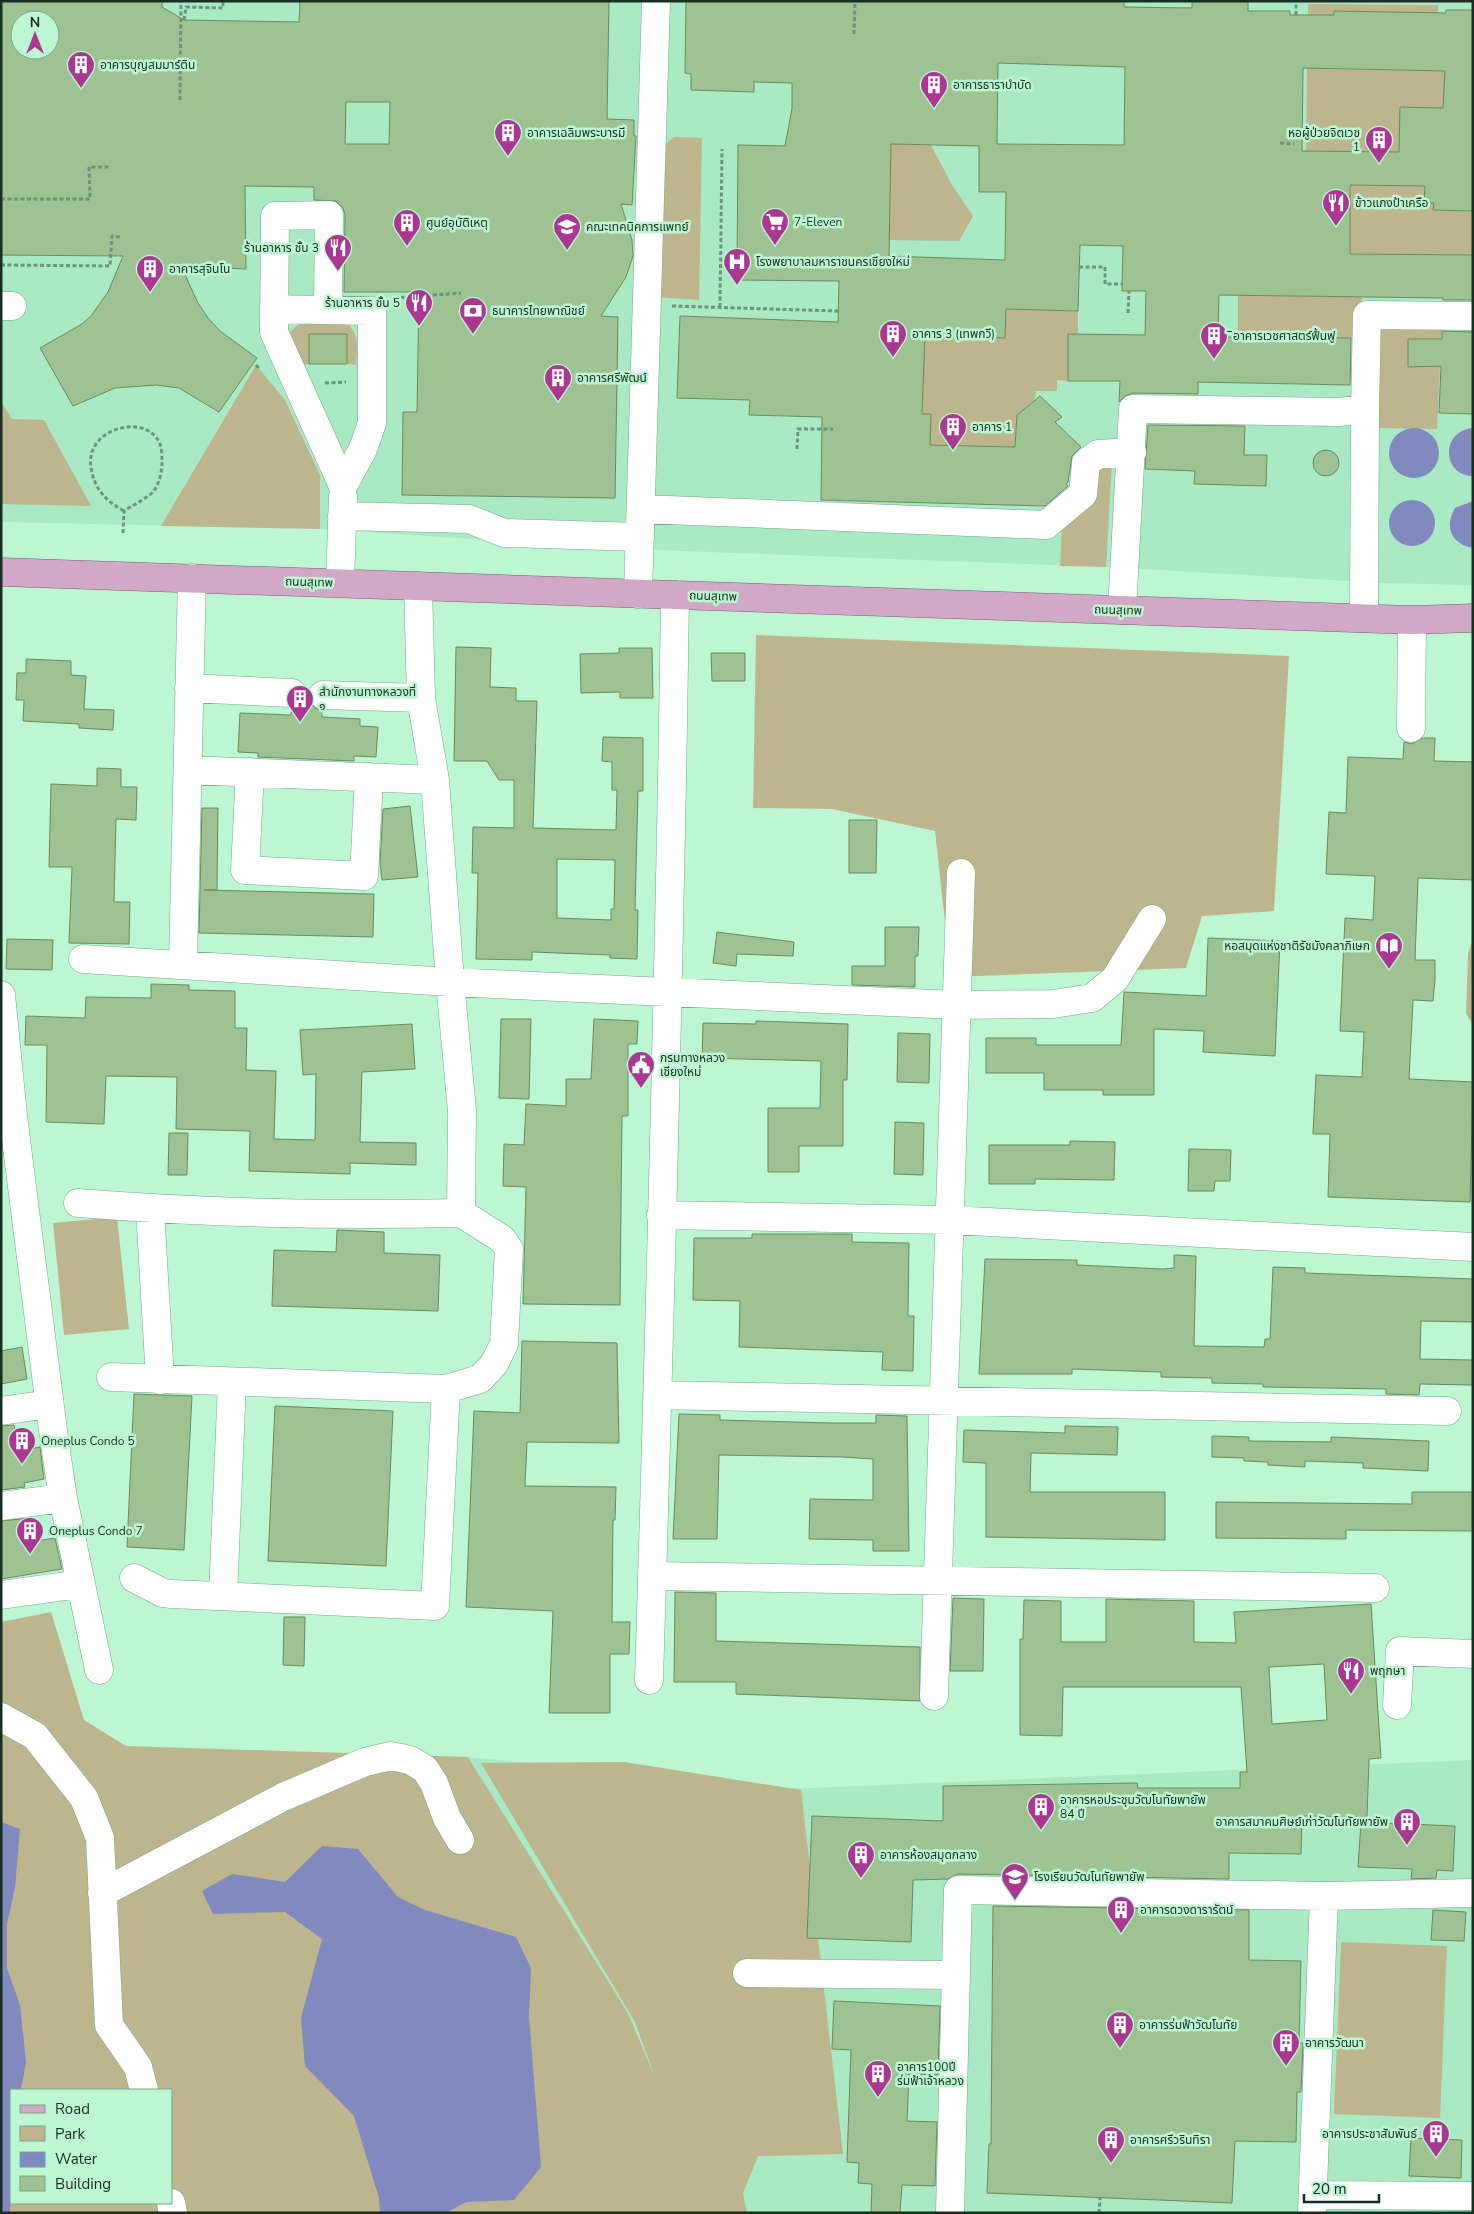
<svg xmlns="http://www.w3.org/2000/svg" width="1474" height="2214" viewBox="0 0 1474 2214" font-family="'Nunito Sans','Noto Sans Thai',sans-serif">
<rect width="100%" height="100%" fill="#bcf6d2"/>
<path fill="#a9e9c3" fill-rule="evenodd" d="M1,1H1473V585L1385,583L1106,567L628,549L320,529L1,522ZM20,20H50V50H20Z
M468,1757L786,1789L1473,1760V2213H713L628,2013Z"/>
<path fill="#bdb58e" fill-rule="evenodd" d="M1308,4L1438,5V19L1308,17Z
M1307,61L1316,69L1445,71V79L1463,109L1399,152L1306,151Z
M674,137L702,138L699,300L655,297L662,147Z
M890,144L931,145L952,185L973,216L959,241L889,240Z
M1329,184L1425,186L1424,203H1434V210L1473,211V255L1302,253L1350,246V210Z
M1238,295L1362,297L1361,339L1238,337Z
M1006,309L1078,311V334H1068V381L1057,380V391H1036L1035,399L1017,415L1015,447L930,445L931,415L913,414L926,317Z
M345,321C360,334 357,347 356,365L347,364L346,334H309V364L303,365L288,338C295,315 325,321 345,321Z
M1379,325L1442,326L1437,429L1379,428Z
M256,365L285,400L320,475V529L161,526Z
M1,402L12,419L44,420L91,506L1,504Z
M1112,462L1106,567L1060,566L1062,527L1092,465Z
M756,635L1289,656L1274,911L1202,916L1186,968L951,977L935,831L832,809L753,808Z
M1473,939V1024L1466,1014L1468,954Z
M117,1217L129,1329L64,1335L53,1223Z
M51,1612L84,1720L126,1746L468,1757L628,2013L655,2077L635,2022L481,1763L624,1762L801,1790L843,2154L758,2156L743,2193L747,2213H1V1622ZM11,2090H171V2203H11Z
M1341,1942L1447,1946L1440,2118L1334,2114Z"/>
<path fill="#8289bf" d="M1473,428V476C1442,476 1440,431 1473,428Z
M1389 453a25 25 0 1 1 50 0a25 25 0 1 1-50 0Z
M1389 523a23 23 0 1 1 46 0a23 23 0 1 1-46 0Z
M1473,501V548C1451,544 1444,527 1455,508Z
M1,1822L20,1829L15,1888L7,1924V1968L20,2005L26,2062L21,2090H11L10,2213H1Z
M322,1846L358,1849L398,1897L425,1910L516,1937L531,1968L529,2016L541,2167L514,2200L466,2202L446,2213H380L379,2198L354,2116L305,2066L301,2018L322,1939L285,1912L213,1914L202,1891L232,1874L285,1882Z"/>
<path fill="#9fc293" stroke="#698a5d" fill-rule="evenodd" d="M1,1H162V7L184,20L299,22L300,1H609L607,119L634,120V136H636L632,205L621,204L632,240L633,256L626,277L601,316L618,317L615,498L402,495L403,412H417L419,292H344L345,215L343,208L336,201L314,200V187L245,186L246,269L181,266L198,303L208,318L220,331L257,358L219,412L179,388L156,385L115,388L73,406L40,348L82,324L91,316L108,292L123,256L1,255ZM20,20H50V50H20ZM346,102H390L389,144H345Z
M686,1H1124V7L1192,8V1H1248V11H1290V15H1334V11L1446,13V10H1473V211L1433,210L1434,203H1424L1425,186L1350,185V254L1473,255V300H1443V298L1219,295L1218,337L1351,338L1350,385L1198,382V394L1133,393L1125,396L1119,402L1120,381H1068V334L1145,335L1146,291H1122L1123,246L1080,245L1078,311L1006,309L1005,338L925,336L922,414H931L930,445L1015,447L1017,415L1040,396L1062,417L1055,422L1081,447L1072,456L1068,482L1066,484L1068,486L1045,506L821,500L822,417L749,415L750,400L677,398L680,316L838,322L839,281L737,280L738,145L785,146L792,109V83L754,82V92L691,90V74L685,73ZM998,63L1125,67L1124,145L997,144ZM1303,68L1445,71L1443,108L1400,107L1399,152L1302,151ZM891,144L979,146V192H1006L1005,260L889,256Z
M1442,331L1473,332V414L1439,413L1441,366L1408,367V339H1442Z
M309,334H347V364H309Z
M1148,425L1245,426L1244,455H1267L1266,486L1194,484L1195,471L1145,469Z
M1313 463a13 13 0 1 1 26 0a13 13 0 1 1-26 0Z
M456,647L491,648L490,687L516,688V701H537L533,828L616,830L617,790H612V762L602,761L603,737L643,738V791H638L635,910H638L637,959L610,958V955L532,952V960L476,959L478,873H472L473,827L514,828V780H499L487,761H454ZM557,859L615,860L614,909H611V920L557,918Z
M619,648H652L653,698H620V692L581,693L580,654L619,653Z
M711,653H745V681H712Z
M26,659L71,661V675L86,676L84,709L114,710L113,730L79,728V724L23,721L24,700H16L17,673H26Z
M307,694L310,703L315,708L322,711V717L360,719V726L378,727L376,757L354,756V761L258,757V753L238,752L240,713L291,715L292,709L300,707L305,702Z
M1423,738H1435L1434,761L1473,762V880L1418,878L1415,960H1435V980L1433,1001L1413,1000L1409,1079L1473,1082L1470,1202L1328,1197L1330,1134H1313L1316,1075L1362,1077L1364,1032L1340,1031L1345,918L1373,920L1375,876L1326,874L1329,812L1346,813L1348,757L1403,759L1404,742L1411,744Z
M97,768L121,769V787H137L136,820L116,819L114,902H130L129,944L69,943L72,867H49L51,784L97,786Z
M410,806L418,877L382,880L380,863L383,809Z
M202,808H218L217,890H204L374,894L373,937L199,933Z
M849,820H877L876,873H849Z
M885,927H919L918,956H915V987L852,985V966H885Z
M717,932L794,942L793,956L737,954L736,966L713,963Z
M1208,938L1280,941L1275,1056L1203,1052L1204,1031L1154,1029V1095H1103V1090H1044V1073H986V1038H1036V1045H1121L1124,992L1206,996Z
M7,939L53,940L52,970L6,969Z
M151,984L189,985V990L235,991V1028H247L246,1070L276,1071L274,1139L315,1140L316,1074L303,1075L300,1030L412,1024L415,1069L362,1072L360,1142L416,1143V1165L350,1163V1174L249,1171L250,1131L176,1129L177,1077L106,1076L104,1124L46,1122L47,1045H25L26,1016L85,1018L86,997L151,998Z
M501,1019H531L529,1099L499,1098Z
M594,1019L638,1021L637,1044H628V1116H622L620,1305L523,1304L526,1187L503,1186L504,1144L524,1145L526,1104L566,1106V1079H591Z
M756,1021L848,1024L847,1080H843V1146H799V1172H768V1108H820L821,1061L702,1058L703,1023L756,1024Z
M898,1033L930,1034L929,1083L897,1082Z
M895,1122L924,1123L923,1175L894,1174Z
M169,1133H188L187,1175H168Z
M1070,1141L1115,1142L1114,1180L1035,1179V1184H989V1145H1070Z
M1189,1149L1231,1150L1230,1181H1215L1214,1191H1188Z
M337,1230L384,1232V1253L440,1255L438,1311L272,1306L274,1250L336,1252Z
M752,1234H852V1242L909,1243L908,1316H914L913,1371L882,1370L883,1352L739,1347L740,1301L693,1300L694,1238H752Z
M1174,1255L1196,1256L1194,1346L1264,1347L1265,1339H1270L1273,1267L1305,1268V1273L1473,1279V1322L1421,1321L1420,1359L1473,1360V1385L1420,1384L1419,1395L1386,1394V1389L1263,1387V1384L1212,1383V1378L1161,1377V1372L1072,1369V1374H979L985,1259L1077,1260V1265L1163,1269L1174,1268Z
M522,1341L617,1343L619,1443L527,1442L525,1486L616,1487L615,1520H613L612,1622H630L629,1654H610V1713H549L553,1611L466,1607L474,1411L520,1413Z
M22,1347L27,1379L1,1384V1351Z
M134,1394L192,1396L184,1550L127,1547Z
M275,1406L393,1411L386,1566L268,1561Z
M679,1414L720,1415V1420L832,1423H876V1415L907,1416L909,1551H873V1540L809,1539L810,1499L873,1500V1459L843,1457L719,1455L717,1539H673Z
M14,1425L19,1451L40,1447L44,1479L24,1483L25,1487L1,1490V1426Z
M1065,1426L1118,1427L1117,1455L1031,1453L1030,1492H1165V1540L986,1537V1463L963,1462L964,1430L1065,1433Z
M1212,1436L1249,1437V1441L1331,1442V1437L1429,1441L1428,1471L1363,1468V1463L1305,1461V1467L1268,1465V1462L1244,1461V1458L1212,1457Z
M1412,1492H1473V1531L1346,1530V1539L1216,1538V1502L1412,1504Z
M30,1518L35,1541L55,1538L62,1569L1,1579V1521Z
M675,1592L716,1593V1641L920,1647V1701L736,1694V1682H674Z
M953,1598L984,1599L983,1671H950Z
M1106,1599L1194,1601V1642L1236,1643L1234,1612L1371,1604L1381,1758L1369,1759L1367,1817L1302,1816L1301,1854L1229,1853V1879L958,1874L948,1879L913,1880L911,1942L807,1938L812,1816L943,1821V1786L1137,1783L1138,1788H1240V1772H1247L1241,1687H1063L1062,1736L1020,1735V1639H1023L1024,1600L1061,1601V1642H1106ZM1324,1664L1327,1720L1272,1724L1269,1667Z
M284,1617H305L304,1666L283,1665Z
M1361,1822L1455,1826L1453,1871L1437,1870L1436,1878L1411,1879L1412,1869L1358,1867Z
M993,1906L1249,1910V1960L1301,1961L1299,2043H1303L1301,2092H1297L1296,2142L1235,2141L1232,2203L987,2193L989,2144H991Z
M1433,1910L1466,1912L1464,1941L1431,1940Z
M834,2001L940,2006L938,2075L909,2074L907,2121L937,2122L935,2186L902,2185L900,2213H871L872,2184L858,2183L859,2163L847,2162L851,2050L832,2049Z
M1411,2138L1462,2140L1461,2178L1409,2176Z"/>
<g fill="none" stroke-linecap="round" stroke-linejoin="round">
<defs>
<path id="minor" d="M1,306H12
M274,309L372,311V423L363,449L343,486L274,332L275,216L329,215L328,310
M1365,409L1367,315L1473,316
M641,509L1046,525L1083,494L1086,463L1098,454L1132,452
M342,516L469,519L504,533L640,537
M340,583L343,497
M418,586L421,698L435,780
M638,594L656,1
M1122,610L1133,409L1339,412L1365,409L1364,618
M189,688L292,693
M323,695L421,698
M1411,728L1412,620
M250,772L245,870L364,876L369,777
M83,959L450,982L667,992L957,1005L1053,1004L1092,998L1115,979L1152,919
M183,964L192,578
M1,995L13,1116L54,1438L63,1498L99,1670
M78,1203C206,1213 334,1216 461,1213
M150,1209L160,1380
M661,1215L950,1220L1473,1247
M111,1377L446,1389L480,1379L494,1364L504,1344L509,1249L502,1239L461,1213L462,1111L450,982L435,780L188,770
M659,1395L1447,1411
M1,1411L49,1404
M1,1506L63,1498
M652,1576L1375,1588
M134,1578L163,1593L172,1594L435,1606L446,1389
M1,1595L80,1584
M223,1596L232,1383
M649,1680C660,1319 670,957 675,595
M934,1696L961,873
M1397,1705L1400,1651L1473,1654
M1,1717L35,1736L84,1798L100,1838L109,2025L138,2067L144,2090
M102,1893L283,1797L365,1762L391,1756L410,1760L425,1769L434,1783L447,1818L460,1840
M747,1973L956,1975
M1313,2195L1473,2196
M171,2203L173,2213
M950,2213L958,1890L1324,1896L1473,1893
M1312,2213L1324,1896"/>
<path id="major" d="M1,572L1412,620L1473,618"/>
</defs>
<use href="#minor" stroke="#71a888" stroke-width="29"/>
<use href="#major" stroke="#7d5874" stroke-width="29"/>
<path stroke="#6b947c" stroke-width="3" stroke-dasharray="4 2.5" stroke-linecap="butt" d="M1296,15V1
M184,20L186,7L223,8V1
M854,34L855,1
M180,100L181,1
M1280,143L1294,144
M1,199H90L89,167H111
M850,263H868
M1,265L110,266L112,236L120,237
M1079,267H1105V284H1123
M394,298L461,293
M672,306L838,311
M720,307L722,149
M1128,313L1129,291
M256,365L260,370
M325,383L346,382
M797,449L798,429H833
M123,533L124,511C133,505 146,499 153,492C159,485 162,472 162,463C162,456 162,446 158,440C141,413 85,430 91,467C94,489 106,501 124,511
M1099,2213L1100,2198"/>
<use href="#minor" stroke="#fff" stroke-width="28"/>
<use href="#major" stroke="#d2a8c7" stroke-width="28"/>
</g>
<defs>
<symbol id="building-pin" viewBox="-11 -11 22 30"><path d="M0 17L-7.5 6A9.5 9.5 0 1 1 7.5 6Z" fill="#aa3791" stroke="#bcf6d2"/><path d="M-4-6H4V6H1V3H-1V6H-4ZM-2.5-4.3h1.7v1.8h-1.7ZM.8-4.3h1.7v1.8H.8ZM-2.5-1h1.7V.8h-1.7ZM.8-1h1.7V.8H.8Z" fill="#fff"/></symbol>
<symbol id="restaurant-pin" viewBox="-11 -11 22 30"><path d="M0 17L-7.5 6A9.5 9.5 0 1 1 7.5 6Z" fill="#aa3791" stroke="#bcf6d2"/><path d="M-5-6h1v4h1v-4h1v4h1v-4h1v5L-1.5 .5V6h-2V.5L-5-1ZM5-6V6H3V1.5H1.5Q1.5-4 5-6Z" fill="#fff"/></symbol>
<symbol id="supermarket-pin" viewBox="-11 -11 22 30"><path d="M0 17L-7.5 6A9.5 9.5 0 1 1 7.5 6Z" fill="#aa3791" stroke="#bcf6d2"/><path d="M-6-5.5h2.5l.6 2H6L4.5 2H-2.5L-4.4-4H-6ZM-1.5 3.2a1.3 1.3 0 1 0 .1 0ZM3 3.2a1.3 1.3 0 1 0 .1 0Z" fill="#fff"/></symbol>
<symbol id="university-pin" viewBox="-11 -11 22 30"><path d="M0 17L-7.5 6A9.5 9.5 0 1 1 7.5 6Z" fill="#aa3791" stroke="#bcf6d2"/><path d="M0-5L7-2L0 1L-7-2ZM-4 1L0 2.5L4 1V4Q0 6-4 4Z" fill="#fff"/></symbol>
<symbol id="hospital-pin" viewBox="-11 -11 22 30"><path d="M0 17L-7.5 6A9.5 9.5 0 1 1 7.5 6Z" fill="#aa3791" stroke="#bcf6d2"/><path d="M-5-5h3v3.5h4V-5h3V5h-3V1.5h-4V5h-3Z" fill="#fff"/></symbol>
<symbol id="bank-pin" viewBox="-11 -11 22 30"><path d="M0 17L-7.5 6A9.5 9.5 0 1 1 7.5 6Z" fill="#aa3791" stroke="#bcf6d2"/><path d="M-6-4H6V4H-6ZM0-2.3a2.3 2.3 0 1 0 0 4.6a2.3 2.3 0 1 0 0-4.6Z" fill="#fff"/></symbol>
<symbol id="library-pin" viewBox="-11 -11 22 30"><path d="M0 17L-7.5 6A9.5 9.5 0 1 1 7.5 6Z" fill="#aa3791" stroke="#bcf6d2"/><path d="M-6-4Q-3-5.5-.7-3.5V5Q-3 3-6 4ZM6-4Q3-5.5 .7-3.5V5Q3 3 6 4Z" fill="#fff"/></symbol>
<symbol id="civic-pin" viewBox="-11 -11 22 30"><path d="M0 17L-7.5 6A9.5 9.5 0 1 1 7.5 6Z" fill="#aa3791" stroke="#bcf6d2"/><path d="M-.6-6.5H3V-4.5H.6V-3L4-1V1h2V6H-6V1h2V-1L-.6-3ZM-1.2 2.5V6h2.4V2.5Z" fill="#fff"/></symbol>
<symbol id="school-pin" viewBox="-11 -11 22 30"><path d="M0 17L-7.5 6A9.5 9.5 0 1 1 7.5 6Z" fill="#aa3791" stroke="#bcf6d2"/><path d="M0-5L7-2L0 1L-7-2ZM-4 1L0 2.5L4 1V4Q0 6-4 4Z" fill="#fff"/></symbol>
</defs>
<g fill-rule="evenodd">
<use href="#building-pin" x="65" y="49" width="32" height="43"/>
<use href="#building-pin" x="918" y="69" width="32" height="43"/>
<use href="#building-pin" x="492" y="117" width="32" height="43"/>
<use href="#building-pin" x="1363" y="124" width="32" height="43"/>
<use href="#restaurant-pin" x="1320" y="187" width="32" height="43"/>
<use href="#supermarket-pin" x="759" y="206" width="32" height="43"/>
<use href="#building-pin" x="391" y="207" width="32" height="43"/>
<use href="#university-pin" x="551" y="211" width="32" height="43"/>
<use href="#restaurant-pin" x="322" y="232" width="32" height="43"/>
<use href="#hospital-pin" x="721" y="246" width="32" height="43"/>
<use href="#building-pin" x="134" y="253" width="32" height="43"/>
<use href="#restaurant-pin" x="403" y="287" width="32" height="43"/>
<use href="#bank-pin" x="457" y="295" width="32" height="43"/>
<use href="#building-pin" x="877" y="318" width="32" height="43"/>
<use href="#building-pin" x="1198" y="320" width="32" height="43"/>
<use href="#building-pin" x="542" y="362" width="32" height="43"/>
<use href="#building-pin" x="937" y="411" width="32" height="43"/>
<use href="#building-pin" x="284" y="683" width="32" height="43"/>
<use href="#library-pin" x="1373" y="930" width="32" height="43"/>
<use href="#civic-pin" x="625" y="1049" width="32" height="43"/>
<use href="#building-pin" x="6" y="1425" width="32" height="43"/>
<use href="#building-pin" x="14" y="1515" width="32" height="43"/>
<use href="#restaurant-pin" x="1335" y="1655" width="32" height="43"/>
<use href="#building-pin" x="1025" y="1791" width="32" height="43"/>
<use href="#building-pin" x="1391" y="1806" width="32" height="43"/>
<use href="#building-pin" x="845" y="1839" width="32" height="43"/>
<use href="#school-pin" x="999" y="1861" width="32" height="43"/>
<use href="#building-pin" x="1105" y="1894" width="32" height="43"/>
<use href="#building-pin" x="1104" y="2009" width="32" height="43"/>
<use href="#building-pin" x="1270" y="2027" width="32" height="43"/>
<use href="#building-pin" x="862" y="2058" width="32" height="43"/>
<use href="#building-pin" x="1420" y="2118" width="32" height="43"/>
<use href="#building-pin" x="1095" y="2124" width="32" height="43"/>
</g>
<g text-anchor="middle" stroke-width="5" stroke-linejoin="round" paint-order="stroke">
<g font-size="12" fill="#172e21" stroke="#bcf6d2" text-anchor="start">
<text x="100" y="69">อาคารบุญสมมาร์ติน</text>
<text x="953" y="89">อาคารธาราบำบัด</text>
<text x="527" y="137">อาคารเฉลิมพระบารมี</text>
<text x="1360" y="137" text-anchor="end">หอผู้ป่วยจิตเวช<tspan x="1360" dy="14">1</tspan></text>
<text x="1355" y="207">ข้าวแกงป้าเครือ</text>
<text x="794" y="226">7-Eleven</text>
<text x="426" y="227">ศูนย์อุบัติเหตุ</text>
<text x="586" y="231">คณะเทคนิคการแพทย์</text>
<text x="319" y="252" text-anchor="end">ร้านอาหาร ชั้น 3</text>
<text x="756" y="266">โรงพยาบาลมหาราชนครเชียงใหม่</text>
<text x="169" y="273">อาคารสุจินโน</text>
<text x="400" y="307" text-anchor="end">ร้านอาหาร ชั้น 5</text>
<text x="492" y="315">ธนาคารไทยพาณิชย์</text>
<text x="912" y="338">อาคาร 3 (เทพกวี)</text>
<text x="1233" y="340">ิอาคารเวชศาสตร์ฟื้นฟู</text>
<text x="577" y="382">อาคารศรีพัฒน์</text>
<text x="972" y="431">อาคาร 1</text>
<text x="319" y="696">สำนักงานทางหลวงที่<tspan x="319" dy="14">๑</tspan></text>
<text x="1370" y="950" text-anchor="end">หอสมุดแห่งชาติรัชมังคลาภิเษก</text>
<text x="660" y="1062">กรมทางหลวง<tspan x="660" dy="14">เชียงใหม่</tspan></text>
<text x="41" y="1445">Oneplus Condo 5</text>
<text x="49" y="1535">Oneplus Condo 7</text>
<text x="1370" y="1675">พฤกษา</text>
<text x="1060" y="1804">อาคารหอประชุมวัฒโนทัยพายัพ<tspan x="1060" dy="14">84 ปี</tspan></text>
<text x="1388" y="1826" text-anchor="end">อาคารสมาคมศิษย์เก่าวัฒโนทัยพายัพ</text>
<text x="880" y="1859">อาคารห้องสมุดกลาง</text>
<text x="1034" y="1881">โรงเรียนวัฒโนทัยพายัพ</text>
<text x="1140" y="1914">อาคารดวงดารารัตน์</text>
<text x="1139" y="2029">อาคารร่มฟ้าวัฒโนทัย</text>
<text x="1305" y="2047">อาคารวัฒนา</text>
<text x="897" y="2071">อาคาร100ปี<tspan x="897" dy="14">ร่มฟ้าเจ้าหลวง</tspan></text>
<text x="1417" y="2138" text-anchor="end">อาคารประชาสัมพันธ์</text>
<text x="1130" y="2144">อาคารศรีวรินทิรา</text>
</g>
<g font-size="12" fill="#172e21" stroke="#bcf6d2">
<text transform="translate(309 582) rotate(2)" y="4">ถนนสุเทพ</text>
<text transform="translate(713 596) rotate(2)" y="4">ถนนสุเทพ</text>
<text transform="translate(1118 610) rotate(2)" y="4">ถนนสุเทพ</text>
</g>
</g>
<rect width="1474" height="2214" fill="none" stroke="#172e21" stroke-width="5"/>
<rect x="10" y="2089" width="162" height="115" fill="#bcf6d2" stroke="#7aa68b"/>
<rect x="20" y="2105" width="25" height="8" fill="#d2a8c7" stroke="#7aa68b"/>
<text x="55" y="2114" font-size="15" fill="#172e21">Road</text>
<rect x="20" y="2126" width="25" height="15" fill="#bdb58e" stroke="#7aa68b"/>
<text x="55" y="2139" font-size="15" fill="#172e21">Park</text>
<rect x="20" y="2152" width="25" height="15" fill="#8289bf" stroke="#7aa68b"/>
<text x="55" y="2164" font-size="15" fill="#172e21">Water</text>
<rect x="20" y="2176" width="25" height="15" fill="#9fc293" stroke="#7aa68b"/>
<text x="55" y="2189" font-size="15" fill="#172e21">Building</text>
<g transform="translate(35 35)"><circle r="24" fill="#bcf6d2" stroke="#7aa68b"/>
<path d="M0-4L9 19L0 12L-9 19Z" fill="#aa3791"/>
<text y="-8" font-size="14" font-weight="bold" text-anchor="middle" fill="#172e21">N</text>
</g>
<path d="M1304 2194v8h75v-8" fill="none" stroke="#172e21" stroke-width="2.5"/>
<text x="1312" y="2194" font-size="15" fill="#172e21" stroke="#bcf6d2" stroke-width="4" paint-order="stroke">20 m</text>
</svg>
